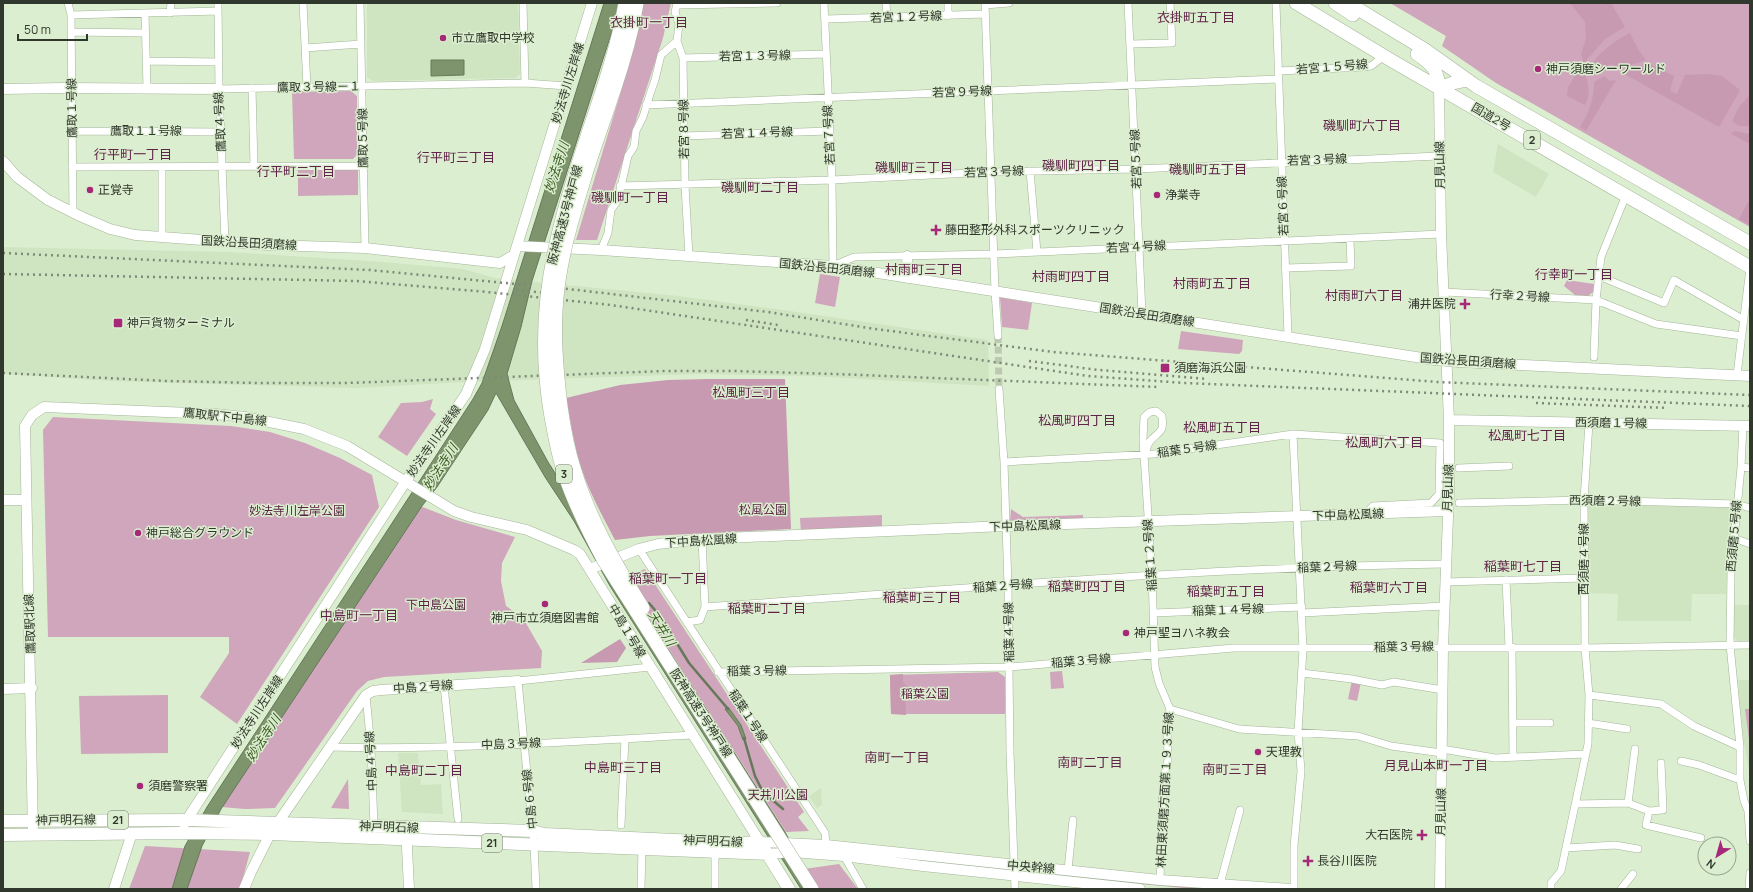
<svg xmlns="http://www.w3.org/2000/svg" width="1753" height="892" viewBox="0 0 1753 892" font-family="Manrope,'Noto Sans JP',sans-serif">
<rect width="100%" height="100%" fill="#dceed0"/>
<path fill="#cfe5c1" d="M367,3H518L520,74L515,78L373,81L367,77Z
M1498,144L1549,174L1536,197L1493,172Z
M3,247L229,252L384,262L463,269L495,278L678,296L783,310L988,340L989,386L809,376L699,374L464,382L357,388L111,381L3,374Z
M1588,504L1731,508L1726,594H1692L1691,621H1617L1618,594L1587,593Z
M1734,605H1750V642H1739L1734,638Z
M1738,680H1750V777L1743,737Z
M398,753H418L421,785L441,784L443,814L402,812Z
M821,788L822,805L817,808L809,796Z"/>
<path fill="#cfa6bb" d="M644,3H671L663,38L597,240H576L634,48Z
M1390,3H1750V227L1496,83L1442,46L1446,36Z
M351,91L357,96V155L353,159H294L292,92Z
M298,170H358V195L298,196Z
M820,274L840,277L835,307L815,303Z
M1567,280L1594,284L1593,292L1588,296L1575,295L1564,286Z
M1000,297L1032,303L1028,330L1002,327Z
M1181,331L1243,340L1242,351L1239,354L1178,349Z
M433,399L430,409L436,414L407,456L378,437L401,403L422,402Z
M53,417L231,426L270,432L305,443L340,458L372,475L379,507L237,724L200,697L229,653V637H48L43,430Z
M420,506L456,520L515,537L502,563L501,581L506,606L523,618L542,651L541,668L384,677L368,681L357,691L275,808L245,809L221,807Z
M1011,509L1023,517L1083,515V521L1010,522Z
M882,515V529L801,533L800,518Z
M645,569L804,812L798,817L809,831L786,832L623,578Z
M1062,671L1064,688L1051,689L1050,672Z
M998,672L1005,677V714H891L890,675Z
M1352,680L1361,682L1357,701L1348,699Z
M168,695V753L81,754L79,696Z
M1745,709H1750V747Z
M348,779L349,809L331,808Z
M145,846L250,852L240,889H129Z
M839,864L858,889H818L804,869Z
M1030,870L1195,886V889L1030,874Z"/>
<path fill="#c79ab2" d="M1570,3H1598L1601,5L1603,3H1611L1625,27L1605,39L1584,63L1581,54L1586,39L1585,22Z
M1630,33L1638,49L1646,60L1619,69C1613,62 1605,64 1603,73L1591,76L1588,70C1598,53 1612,42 1630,33Z
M1649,64L1674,76L1670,91L1677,94L1685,75L1707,74L1722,76L1740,90L1719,127L1621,72Z
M1583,71C1589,82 1591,94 1585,105L1567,96L1568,87L1577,73Z
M1604,76L1610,81L1616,80L1586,131L1580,127C1589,112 1594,100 1594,82Z
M1749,96L1750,97V126H1739L1732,121L1739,107Z
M1734,131L1750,134V144L1731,134Z
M1750,199V225L1739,219Z
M708,379H785L791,529L650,536L615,540C603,517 590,494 582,470C574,447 571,422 566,398L620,385L668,380Z
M620,639L626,648L617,662L581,663Z
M903,674V682L908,689L905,695L906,715L891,714L890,675Z"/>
<path fill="#7d946d" stroke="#66785a" d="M604,3H621L532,281L521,327L507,374L514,400L548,462L785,832L807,874L817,889H801L610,586L574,521L545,477L496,393L488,410L437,487L422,506L221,809L202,846L187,889H172L185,846L207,807L473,399L482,383L502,326Z
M431,60H464V75L431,76Z
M728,707L741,725L746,739L743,740L738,726L725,709Z"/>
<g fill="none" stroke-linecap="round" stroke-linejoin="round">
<path stroke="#66785a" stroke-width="2.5" d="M649,603L660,616L689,663L728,709
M744,738L755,776L763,792L783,809"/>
<path stroke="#bac9af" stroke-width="7" stroke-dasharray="7 3.5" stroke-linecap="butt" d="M998,336L999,389"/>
<defs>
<path id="street" d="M68,3L71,15L73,213
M218,3L219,89L225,242
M303,3L307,87
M360,3L365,248
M523,3L525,83
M677,3L675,12L679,24L677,41L683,58L685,186L689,256
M824,3L832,180L833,266L854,257L994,254L1441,234
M886,3L887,17
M948,3V16
M985,3L995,291L998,336
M1128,3L1142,314
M1276,3L1288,336
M677,5L777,3
M985,5L1009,3
M170,13L171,3
M145,14L147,88
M71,15L218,11
M826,19L985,14
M71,32L145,33
M1131,44L1172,43L1170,3
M305,48L361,44
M683,58L826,54
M146,61L219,62
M1278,71L1364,67L1371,66L1384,56
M252,88L254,166
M219,89L525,83L567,86
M646,105L1278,79
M72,131L221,132
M684,136L829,131
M72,167L364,166
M162,167V237
M1030,171L1037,252
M620,186L832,180L991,172L1136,169L1439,156
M601,250L608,233L611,210L618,200L628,156L634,147L636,131L643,117L650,94L655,80L661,55L677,41
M1285,268L1351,266L1350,240
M1599,276L1664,303L1674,280L1744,320
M1444,292L1596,300L1656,324L1742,336
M1594,357L1596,300L1601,257L1626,195
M1737,375L1750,268
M999,389L1004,462L1008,586L1010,752L1015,889
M1743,426L1741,467L1731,571L1730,645L1740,747V780L1744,801L1748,811L1750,841
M1293,434L1303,649L1298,732L1301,771L1294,846V889
M1145,455C1146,450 1148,443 1151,440C1161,430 1164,432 1162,416L1156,411L1150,412L1144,417L1143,440L1152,576L1155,667L1159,683L1170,709L1167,726L1168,760L1163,780L1160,880
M1004,462L1154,454L1293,434L1440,443L1439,494L1431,503L1373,506L1365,514
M1741,467L1750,468
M1459,468L1509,466
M1459,503L1584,500L1737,504L1750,508
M1734,538L1750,544
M639,549L825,833L826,845
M1506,580L1509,647
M1445,582L1584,578
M705,607C952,590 1199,567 1446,564
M1154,613L1302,607
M1302,613L1445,606
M687,622L700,620L705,607L702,539
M1512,647L1513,757
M718,672L1010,667L1234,648H1585L1750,645
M1302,673L1352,679L1382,685L1394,682L1443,690
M444,686L458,819
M366,695L371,748L374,826
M1589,695L1661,704L1694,726L1740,747
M1170,709L1239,729L1358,736L1391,746L1442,753
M1513,723H1550
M1588,723L1627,729
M329,747C450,750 572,742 692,735
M1442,749L1495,758L1585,754
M1681,761L1699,765L1740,780
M1628,803L1635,749
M1576,804L1628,803L1649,811L1663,810L1661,763
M1649,811L1646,825L1701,838
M621,825L625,739
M1566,848L1615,845L1638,849
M715,852V889
M844,856L863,889
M1068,870L1073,820
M1220,884L1240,810
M536,889L534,845L518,681L650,667
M641,889L642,849
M1551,889V883L1561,871L1588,744L1589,695L1585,648L1584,500L1589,423
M1621,889L1633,874
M1749,889L1750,873"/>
<path id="secondary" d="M1439,88L1441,234L1449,420V491L1443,647L1440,889
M3,89L63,88L219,89
M3,161L17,177L48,200L82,217L110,229L135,235L268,245L365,248L500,263L514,255
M517,246L601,250L833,266L1435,360
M907,256L908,278
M1459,362L1750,376
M1449,420L1750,426
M3,500H26
M590,569L639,549L658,544L702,539L1005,526L1447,511
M3,689L32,688
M184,824L406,481L466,394L485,349L592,3
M406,827L409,889
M33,834L25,426L32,415L44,407L215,414L245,417L304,429L347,446L454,511L471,517L527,530L574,550L580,554L760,842L826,845L1160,880L1290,889
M769,854L792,852L844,856L923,866L1140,889
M114,889L132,833
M244,889L251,872L270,834L366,695L373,691L381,690L518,681"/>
<path id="primary" d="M3,821L187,820L533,831L544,834L740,843L760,842L789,889
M3,835L179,833L270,834L769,854"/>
<path id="highway" d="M1296,3L1394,62L1750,267
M1335,3L1353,15
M1348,3L1424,49L1476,86L1750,243
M1417,54C1432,64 1438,70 1439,88L1453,83L1467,80"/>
</defs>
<use href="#street" stroke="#a3b498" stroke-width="8"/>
<use href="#secondary" stroke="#a3b498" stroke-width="11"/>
<use href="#primary" stroke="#a3b498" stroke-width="13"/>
<use href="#highway" stroke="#a3b498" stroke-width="14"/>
<use href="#street" stroke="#fff" stroke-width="7"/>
<use href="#secondary" stroke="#fff" stroke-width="10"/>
<use href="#primary" stroke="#fff" stroke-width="12"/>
<use href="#highway" stroke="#fff" stroke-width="13"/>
<path stroke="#7e8a77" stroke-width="2.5" stroke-dasharray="2 4" stroke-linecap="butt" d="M3,253L370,270L526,285
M3,274L357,281L487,292L611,305L1088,376L1184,383L1750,406
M542,286L768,312L875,329L1053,352L1438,382L1750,395
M516,290L556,294
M746,320L778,325
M1029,361L1099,370L1208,379
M3,373L167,381L259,383H347L665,371H733L835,374L1159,387
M1536,403L1668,408"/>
<defs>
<path id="secondary-bridge" d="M1435,360L1459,362"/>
<path id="highway-bridge" d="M625,3C615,62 591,120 574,177C548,260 536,331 551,417C555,437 558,457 565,476C575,506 589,533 604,561L812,889
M637,3C628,60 602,122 585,177C572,220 558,265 556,311C554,343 557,374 561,406C564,428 568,450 575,471C590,520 616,565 643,608"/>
</defs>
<use href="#secondary-bridge" stroke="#a3b498" stroke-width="11" stroke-linecap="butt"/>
<use href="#highway-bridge" stroke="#a3b498" stroke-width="14" stroke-linecap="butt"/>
<use href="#secondary-bridge" stroke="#fff" stroke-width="10"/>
<use href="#highway-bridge" stroke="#fff" stroke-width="13"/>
</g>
<g fill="#a62879" stroke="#dceed0" stroke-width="1.5">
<circle cx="443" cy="38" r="4"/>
<circle cx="1538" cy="69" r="4"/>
<circle cx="90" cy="190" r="4"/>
<circle cx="1157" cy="195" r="4"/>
<path d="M934 224h4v4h4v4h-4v4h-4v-4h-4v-4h4z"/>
<path d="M1463 298h4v4h4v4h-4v4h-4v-4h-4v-4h4z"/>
<rect x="113" y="318" width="10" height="10" rx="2"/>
<rect x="1160" y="363" width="10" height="10" rx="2"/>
<circle cx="138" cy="533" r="4"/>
<circle cx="545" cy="604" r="4"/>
<circle cx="1126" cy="633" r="4"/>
<circle cx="1258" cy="752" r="4"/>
<circle cx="140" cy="786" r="4"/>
<path d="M1420 829h4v4h4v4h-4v4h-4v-4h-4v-4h4z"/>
<path d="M1306 855h4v4h4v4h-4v4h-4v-4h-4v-4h4z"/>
</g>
<g text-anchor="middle" stroke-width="3" stroke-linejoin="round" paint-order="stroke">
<g fill="#dceed0" stroke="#646e5d" stroke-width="1">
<rect x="1524" y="131" width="16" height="18" rx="3"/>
<rect x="556" y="465" width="16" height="18" rx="3"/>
<rect x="108" y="811" width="20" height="18" rx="3"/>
<rect x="482" y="834" width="20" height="18" rx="3"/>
</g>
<g font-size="11" font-weight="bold" fill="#30372c">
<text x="1532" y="144">2</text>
<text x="564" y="478">3</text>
<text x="118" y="824">21</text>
<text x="492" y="847">21</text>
</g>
<g font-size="12" fill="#30372c" stroke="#dceed0">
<text transform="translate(906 17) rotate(-2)" y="4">若宮１２号線</text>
<text transform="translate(755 56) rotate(-1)" y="4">若宮１３号線</text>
<text transform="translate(1332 67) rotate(-5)" y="4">若宮１５号線</text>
<text transform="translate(568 83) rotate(-73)" y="4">妙法寺川左岸線</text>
<text transform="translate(319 87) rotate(-1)" y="4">鷹取３号線－１</text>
<text transform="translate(962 92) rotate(-2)" y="4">若宮９号線</text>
<text transform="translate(72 108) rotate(-91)" y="4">鷹取１号線</text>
<text transform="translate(1491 117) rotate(30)" y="4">国道2号</text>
<text transform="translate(220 122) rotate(-93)" y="4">鷹取４号線</text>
<text transform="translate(684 129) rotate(-91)" y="4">若宮８号線</text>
<text x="146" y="135">鷹取１１号線</text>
<text transform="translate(757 133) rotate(-2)" y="4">若宮１４号線</text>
<text transform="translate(829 135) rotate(-93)" y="4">若宮７号線</text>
<text transform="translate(363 138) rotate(-91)" y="4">鷹取５号線</text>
<text transform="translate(1136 159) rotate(-92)" y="4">若宮５号線</text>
<text transform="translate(1317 160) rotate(-2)" y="4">若宮３号線</text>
<text transform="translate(1440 165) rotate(-91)" y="4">月見山線</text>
<text transform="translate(994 172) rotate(-2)" y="4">若宮３号線</text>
<text transform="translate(1283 206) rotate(-92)" y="4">若宮６号線</text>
<text transform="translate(565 215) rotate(-75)" y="4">阪神高速3号神戸線</text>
<text transform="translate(249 243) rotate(3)" y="4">国鉄沿長田須磨線</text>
<text transform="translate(1136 247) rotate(-3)" y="4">若宮４号線</text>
<text transform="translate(827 268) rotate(6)" y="4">国鉄沿長田須磨線</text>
<text transform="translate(1520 296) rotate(3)" y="4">行幸２号線</text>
<text transform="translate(1147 315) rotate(9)" y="4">国鉄沿長田須磨線</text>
<text transform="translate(1468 361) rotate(4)" y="4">国鉄沿長田須磨線</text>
<text transform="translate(225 417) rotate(6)" y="4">鷹取駅下中島線</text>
<text transform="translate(1611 423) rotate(1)" y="4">西須磨１号線</text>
<text transform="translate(434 441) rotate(-55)" y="4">妙法寺川左岸線</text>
<text transform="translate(1187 449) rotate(-8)" y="4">稲葉５号線</text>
<text transform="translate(1448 488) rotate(-88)" y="4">月見山線</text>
<text transform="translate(1605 501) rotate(1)" y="4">西須磨２号線</text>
<text transform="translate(1348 515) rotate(-2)" y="4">下中島松風線</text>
<text transform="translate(1025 526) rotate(-2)" y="4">下中島松風線</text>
<text transform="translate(1734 536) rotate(-85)" y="4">西須磨５号線</text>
<text transform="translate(701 541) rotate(-4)" y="4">下中島松風線</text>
<text transform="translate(1150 555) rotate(-94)" y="4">稲葉１２号線</text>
<text transform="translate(1584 559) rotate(-90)" y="4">西須磨４号線</text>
<text transform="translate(1327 567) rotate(-2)" y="4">稲葉２号線</text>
<text transform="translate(1003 586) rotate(-4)" y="4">稲葉２号線</text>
<text transform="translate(1228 610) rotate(-2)" y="4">稲葉１４号線</text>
<text transform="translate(30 624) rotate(-92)" y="4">鷹取駅北線</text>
<text transform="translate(627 631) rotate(59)" y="4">中島１号線</text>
<text transform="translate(1009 632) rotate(-91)" y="4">稲葉４号線</text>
<text transform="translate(1404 647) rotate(-1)" y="4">稲葉３号線</text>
<text transform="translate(1081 661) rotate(-5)" y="4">稲葉３号線</text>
<text transform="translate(757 671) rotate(-1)" y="4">稲葉３号線</text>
<text transform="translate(423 687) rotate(-4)" y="4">中島２号線</text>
<text transform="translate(257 712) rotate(-57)" y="4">妙法寺川左岸線</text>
<text transform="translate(701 713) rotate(57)" y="4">阪神高速3号神戸線</text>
<text transform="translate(748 716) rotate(57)" y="4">稲葉１号線</text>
<text transform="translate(511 744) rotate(-2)" y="4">中島３号線</text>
<text transform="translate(371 761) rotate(-93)" y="4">中島４号線</text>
<text transform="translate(1165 790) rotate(-87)" y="4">林田東須磨方面第１９３号線</text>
<text transform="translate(530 799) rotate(-96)" y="4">中島６号線</text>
<text transform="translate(1441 812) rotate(-89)" y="4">月見山線</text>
<text transform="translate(66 820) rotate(-1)" y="4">神戸明石線</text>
<text transform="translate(389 827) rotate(2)" y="4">神戸明石線</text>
<text transform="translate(713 841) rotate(2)" y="4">神戸明石線</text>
<text transform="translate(1031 867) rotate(5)" y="4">中央幹線</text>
</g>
<g font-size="12" fill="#30372c" stroke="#dceed0" text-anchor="start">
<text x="451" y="42">市立鷹取中学校</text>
<text x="1546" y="73">神戸須磨シーワールド</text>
<text x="98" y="194">正覚寺</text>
<text x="1165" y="199">浄業寺</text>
<text x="945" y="234">藤田整形外科スポーツクリニック</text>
<text x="1456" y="308" text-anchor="end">浦井医院</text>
<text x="127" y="327">神戸貨物ターミナル</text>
<text x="1174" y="372">須磨海浜公園</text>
<text x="146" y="537">神戸総合グラウンド</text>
<text x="545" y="622" text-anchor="middle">神戸市立須磨図書館</text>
<text x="1134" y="637">神戸聖ヨハネ教会</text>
<text x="1266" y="756">天理教</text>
<text x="148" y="790">須磨警察署</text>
<text x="1413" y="839" text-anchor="end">大石医院</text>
<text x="1317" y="865">長谷川医院</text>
</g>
<g font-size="12" fill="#5a2243" stroke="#dceed0">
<text x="763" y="514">松風公園</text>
<text x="297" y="515">妙法寺川左岸公園</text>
<text x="436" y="609">下中島公園</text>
<text x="925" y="698">稲葉公園</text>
<text x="778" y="799">天井川公園</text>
</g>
<g font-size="13" fill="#612449" stroke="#dceed0">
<text x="1196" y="22">衣掛町五丁目</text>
<text x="649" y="27">衣掛町一丁目</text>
<text x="1362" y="130">磯馴町六丁目</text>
<text x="133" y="159">行平町一丁目</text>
<text x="456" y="162">行平町三丁目</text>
<text x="1081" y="170">磯馴町四丁目</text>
<text x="914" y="172">磯馴町三丁目</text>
<text x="1208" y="174">磯馴町五丁目</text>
<text x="296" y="176">行平町二丁目</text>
<text x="760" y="192">磯馴町二丁目</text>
<text x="630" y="202">磯馴町一丁目</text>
<text x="924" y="274">村雨町三丁目</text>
<text x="1574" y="279">行幸町一丁目</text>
<text x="1071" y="281">村雨町四丁目</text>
<text x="1212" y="288">村雨町五丁目</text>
<text x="1364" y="300">村雨町六丁目</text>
<text x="751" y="397">松風町三丁目</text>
<text x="1077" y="425">松風町四丁目</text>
<text x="1222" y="432">松風町五丁目</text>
<text x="1527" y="440">松風町七丁目</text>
<text x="1384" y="447">松風町六丁目</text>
<text x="1523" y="571">稲葉町七丁目</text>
<text x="668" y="583">稲葉町一丁目</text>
<text x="1087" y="591">稲葉町四丁目</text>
<text x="1389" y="592">稲葉町六丁目</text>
<text x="1226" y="596">稲葉町五丁目</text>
<text x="922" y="602">稲葉町三丁目</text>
<text x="767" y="613">稲葉町二丁目</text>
<text x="359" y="620">中島町一丁目</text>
<text x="897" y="762">南町一丁目</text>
<text x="1090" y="767">南町二丁目</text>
<text x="1436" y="770">月見山本町一丁目</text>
<text x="623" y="772">中島町三丁目</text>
<text x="1235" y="774">南町三丁目</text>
<text x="424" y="775">中島町二丁目</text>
</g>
<g font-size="13" font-style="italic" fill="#3c5c23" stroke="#dceed0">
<text transform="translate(556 167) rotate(-72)" y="5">妙法寺川</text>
<text transform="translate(440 467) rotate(-57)" y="5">妙法寺川</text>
<text transform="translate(662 628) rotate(58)" y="5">天井川</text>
<text transform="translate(263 738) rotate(-57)" y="5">妙法寺川</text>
</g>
</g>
<rect width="1753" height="892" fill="none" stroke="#30372c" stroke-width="8"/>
<g transform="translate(1717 856) rotate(217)"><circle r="19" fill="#dceed0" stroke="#97a58e"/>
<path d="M0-3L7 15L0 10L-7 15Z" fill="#a62879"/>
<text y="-6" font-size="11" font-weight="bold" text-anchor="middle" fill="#30372c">N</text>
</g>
<path d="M18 34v6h69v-6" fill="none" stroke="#30372c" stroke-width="2"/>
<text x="24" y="34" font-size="12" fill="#30372c" stroke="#dceed0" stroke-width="3" paint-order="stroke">50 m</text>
</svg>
